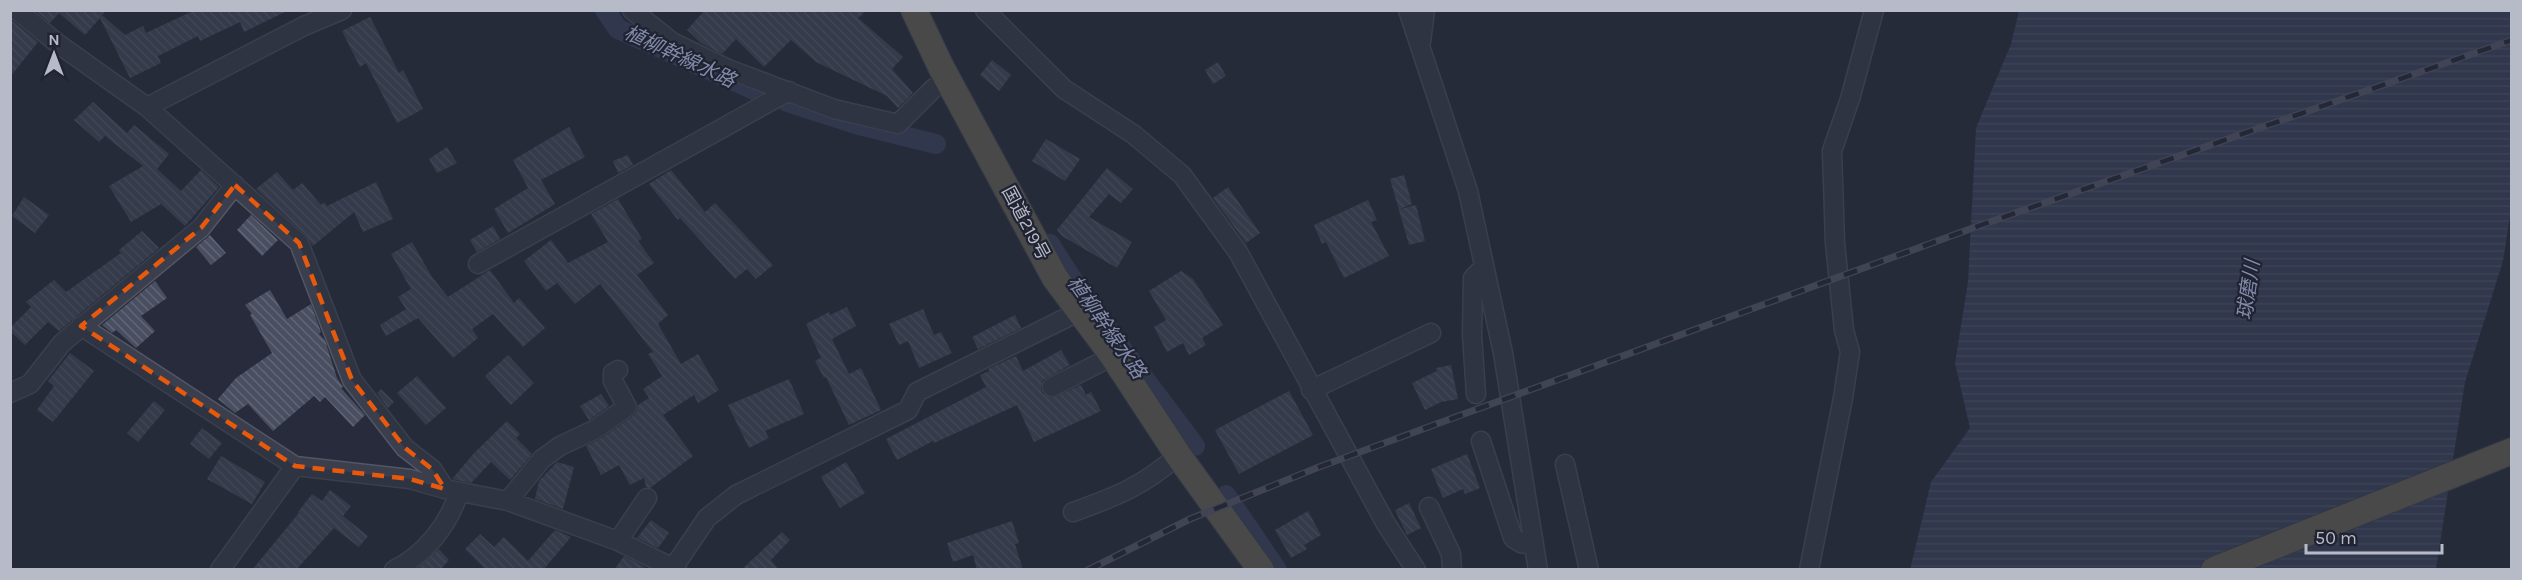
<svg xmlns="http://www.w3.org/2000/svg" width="2522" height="580" viewBox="0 0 2522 580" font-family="Karla,'Noto Sans JP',sans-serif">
<defs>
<pattern id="water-rules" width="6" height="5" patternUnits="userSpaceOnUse" patternTransform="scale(1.5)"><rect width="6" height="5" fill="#3f4662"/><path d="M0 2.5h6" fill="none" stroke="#585f77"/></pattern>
<pattern id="building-back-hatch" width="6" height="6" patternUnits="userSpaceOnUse" patternTransform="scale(1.5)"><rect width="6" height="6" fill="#494e60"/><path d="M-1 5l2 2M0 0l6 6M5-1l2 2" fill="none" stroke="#616575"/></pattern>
</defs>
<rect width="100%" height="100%" fill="#272b3b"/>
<path fill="url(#water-rules)" d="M2019,11H2511V210L2503,261L2465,382L2436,569L1910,570L1931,482L1970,428L1955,363L1968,282L1976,128L2011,44Z"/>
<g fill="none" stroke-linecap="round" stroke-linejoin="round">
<path stroke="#3f4662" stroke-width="20" d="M605,10L618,29L761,93
M787,102L859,125L936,144
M1050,244C1093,315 1146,379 1195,446
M1226,495L1277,570"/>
</g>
<path fill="url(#building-back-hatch)" d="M35,10H106L102,15L125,35L143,26L146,33L195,10H289L244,32L240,22L200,41L198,36L158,56L161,63L130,78L100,18L85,35L59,13L50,23Z
M705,10H867L858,18L903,57L892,69L913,93L898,108L887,96L816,62L791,40L764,67L736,39L722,54L701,43L687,30Z
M370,17L399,73L403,70L423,109L397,123L366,63L360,67L342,31Z
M10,19L38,42L10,77Z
M992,60L1011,75L999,91L980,75Z
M1218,62L1226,76L1213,84L1205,70Z
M93,102L127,133L134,125L169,154L157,169L181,191L201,170L219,187L185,226L161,204L131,222L109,186L143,166L105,136L99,142L74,120Z
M569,127L585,157L541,180L555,204L508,233L494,209L528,188L513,160Z
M1046,139L1080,159L1065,181L1032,161Z
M447,147L457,163L437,173L429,159Z
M628,155L633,165L618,173L613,161Z
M1107,168L1133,189L1121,203L1109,194L1089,217L1132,242L1117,268L1062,236L1057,230Z
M671,170L705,212L715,203L773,265L756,279L747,269L735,279L680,218L678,220L649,184Z
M277,172L293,190L302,183L321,205L324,202L327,206L376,182L393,219L363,232L354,212L313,246L306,235L256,189Z
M1404,175L1412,204L1400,209L1416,205L1425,241L1409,245L1390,179Z
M1228,187L1260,233L1246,243L1213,198Z
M24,197L49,215L35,233L12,216Z
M618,199L642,239L638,241L654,263L637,275L668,315L658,324L681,364L698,354L719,390L698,403L694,395L663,415L693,456L650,488L646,487L644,478L630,485L619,465L601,475L586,446L600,439L633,416L637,412L638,405L649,398L643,389L662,376L648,354L653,352L600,284L575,304L557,283L546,291L524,261L551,240L568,263L608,242L591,214Z
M1368,200L1377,220L1371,222L1389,256L1344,278L1326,242L1322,244L1314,225Z
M251,215L278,240L262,256L237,230Z
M493,226L500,239L477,252L470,240Z
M142,231L159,248L59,331L48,322L25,345L10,331V328L31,307L26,302L54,280L66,292L121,253L119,250Z
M210,235L226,253L211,265L196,247Z
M412,242L432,277L448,297L490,270L514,303L519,298L545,328L523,347L493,314L472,329L478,338L453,358L418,318L386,336L380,325L406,309L398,297L411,289L391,254Z
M1181,271L1193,279L1223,325L1202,338L1206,345L1189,355L1183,343L1167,352L1154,327L1166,320L1149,291Z
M155,281L167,298L141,316L155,331L136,348L116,330L112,333L102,325Z
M270,290L287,319L311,304L321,332L319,334L325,340L337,378L343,387L341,388L365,415L353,427L325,397L320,402L314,396L273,431L248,404L235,413L218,399L236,378L272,353L250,315L252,314L245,305Z
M847,307L856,326L832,339L849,374L861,368L881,410L849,425L826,377L824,378L815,361L821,358L806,324L829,312L830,315Z
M923,309L934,335L941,332L952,353L919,368L908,341L899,345L889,324Z
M1015,315L1021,328L978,349L972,337Z
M1061,350L1070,365L1043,380L1041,387L1042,393L1052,398L1081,385L1086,395L1091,392L1101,411L1034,442L1017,405L934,443L933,441L897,460L886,439L986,387L980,375L989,371L988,369L1016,356L1023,371Z
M70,353L94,371L53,422L37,410L54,386L48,381Z
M508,355L534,383L511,405L485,376Z
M1451,365L1458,399L1441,402L1425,410L1412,383L1437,371L1436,368Z
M417,376L446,408L426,425L397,393Z
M789,379L804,414L765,431L769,438L749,448L728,405Z
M381,389L394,402L388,408L377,393Z
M1289,391L1313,435L1239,474L1215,430Z
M601,394L609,406L589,420L580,406Z
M154,401L165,410L138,442L127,433Z
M507,421L520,434L516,438L532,454L510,480L491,462L471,483L452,479L475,452Z
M202,428L222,443L209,459L190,444Z
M1467,454L1480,488L1465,494L1463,489L1443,498L1431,469Z
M221,456L265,482L252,504L207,479Z
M557,462L574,467L563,509L535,499L539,481Z
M846,462L865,493L840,508L821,477Z
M330,490L351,506L343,516L368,536L359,547L334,528L296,570H252L299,513L298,512L312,494L322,501Z
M1409,503L1421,528L1407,535L1395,510Z
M1308,511L1321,535L1304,545L1307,549L1291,558L1275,530Z
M651,520L669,533L658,548L637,538Z
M1012,521L1019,543L1015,544L1023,570H977L973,555L953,562L947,543Z
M555,530L571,537L543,570H486L465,549L480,534L494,547L504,537L528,561Z
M782,532L790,540L771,560L779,570H741Z
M439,549L449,560L440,570H416Z
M624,556L645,567L643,570H614Z"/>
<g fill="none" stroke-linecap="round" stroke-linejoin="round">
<defs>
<path id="minor" d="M17,10L57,43L147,107L299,243L352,380L405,448L432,469L445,489
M632,10L672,42L728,69L834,109L898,124L934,88L948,80
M985,10L1064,89L1133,134L1182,175L1238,252L1386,524L1416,570
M1408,10L1468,191L1503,353L1538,570
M1421,42L1425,10
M147,107L304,26L342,10
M478,264L789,91
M81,326L295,466L410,479L445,489L508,501L618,541L677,570
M1052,387L1113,356
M1311,390L1431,333
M10,393L30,384L62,343L201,228L235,185
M1476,394L1472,335L1473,278L1484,267
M1481,441L1513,538L1521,543L1534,545
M1565,464L1589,570
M508,501L542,459L560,446L594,430L627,407L613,381V373L618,370
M1429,507L1451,554L1452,570
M1073,512C1115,497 1144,486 1178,455
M618,541L647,498
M673,568L707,518L736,495L908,410L917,392L1080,311
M220,570L295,466
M394,570C425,555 449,524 459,492
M1809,570L1843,398L1850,352L1844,330L1835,243L1832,151L1850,99L1874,10"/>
<path id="highway" d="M914,10L941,67L1055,278L1113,356L1178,455L1261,570
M2214,570L2512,451"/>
</defs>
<use href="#minor" stroke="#535664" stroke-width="21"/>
<use href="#highway" stroke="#434654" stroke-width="28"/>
<use href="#minor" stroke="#3b3e4c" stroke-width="18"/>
<use href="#highway" stroke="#716d59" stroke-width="26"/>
<defs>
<path id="rail" d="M1088,570L1190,519L1319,467L1981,225L2512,40"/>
</defs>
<use href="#rail" stroke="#606374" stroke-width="7"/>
<use href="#rail" stroke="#202331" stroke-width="4.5" stroke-dasharray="14" stroke-linecap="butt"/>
</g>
<path d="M0 0H2522V580H0ZM235,185L299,243L352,380L405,448L432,469L445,489L410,479L295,466L81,326L201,228Z" fill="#272b3b" fill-opacity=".55" fill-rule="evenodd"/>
<path fill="none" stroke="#e8590c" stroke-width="4.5" stroke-dasharray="12 8" stroke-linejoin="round" d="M235,185L299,243L352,380L405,448L432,469L445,489L410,479L295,466L81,326L201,228Z"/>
<g text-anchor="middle" stroke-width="4.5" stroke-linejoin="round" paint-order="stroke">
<g font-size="18" fill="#b7bac7" stroke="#202331">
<text transform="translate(1026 223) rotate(62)" y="6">国道219号</text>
</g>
<g font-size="20" font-style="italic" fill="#828baa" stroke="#202331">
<text transform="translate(680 56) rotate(25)" y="7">植柳幹線水路</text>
<text transform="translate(2248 290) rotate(-82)" y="7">球磨川</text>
<text transform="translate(1107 327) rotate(55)" y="7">植柳幹線水路</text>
</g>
</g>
<rect width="2522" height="580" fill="none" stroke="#b7bac7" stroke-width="24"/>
<g transform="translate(54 54)" stroke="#202331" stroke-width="4.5" paint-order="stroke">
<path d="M0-4.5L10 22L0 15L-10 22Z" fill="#b7bac7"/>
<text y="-9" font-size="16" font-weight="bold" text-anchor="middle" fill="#b7bac7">N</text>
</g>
<path d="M2306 544v9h136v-9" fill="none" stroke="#b7bac7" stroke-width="3"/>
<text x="2315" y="544" font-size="18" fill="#b7bac7" stroke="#202331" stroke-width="4.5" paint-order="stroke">50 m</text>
</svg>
